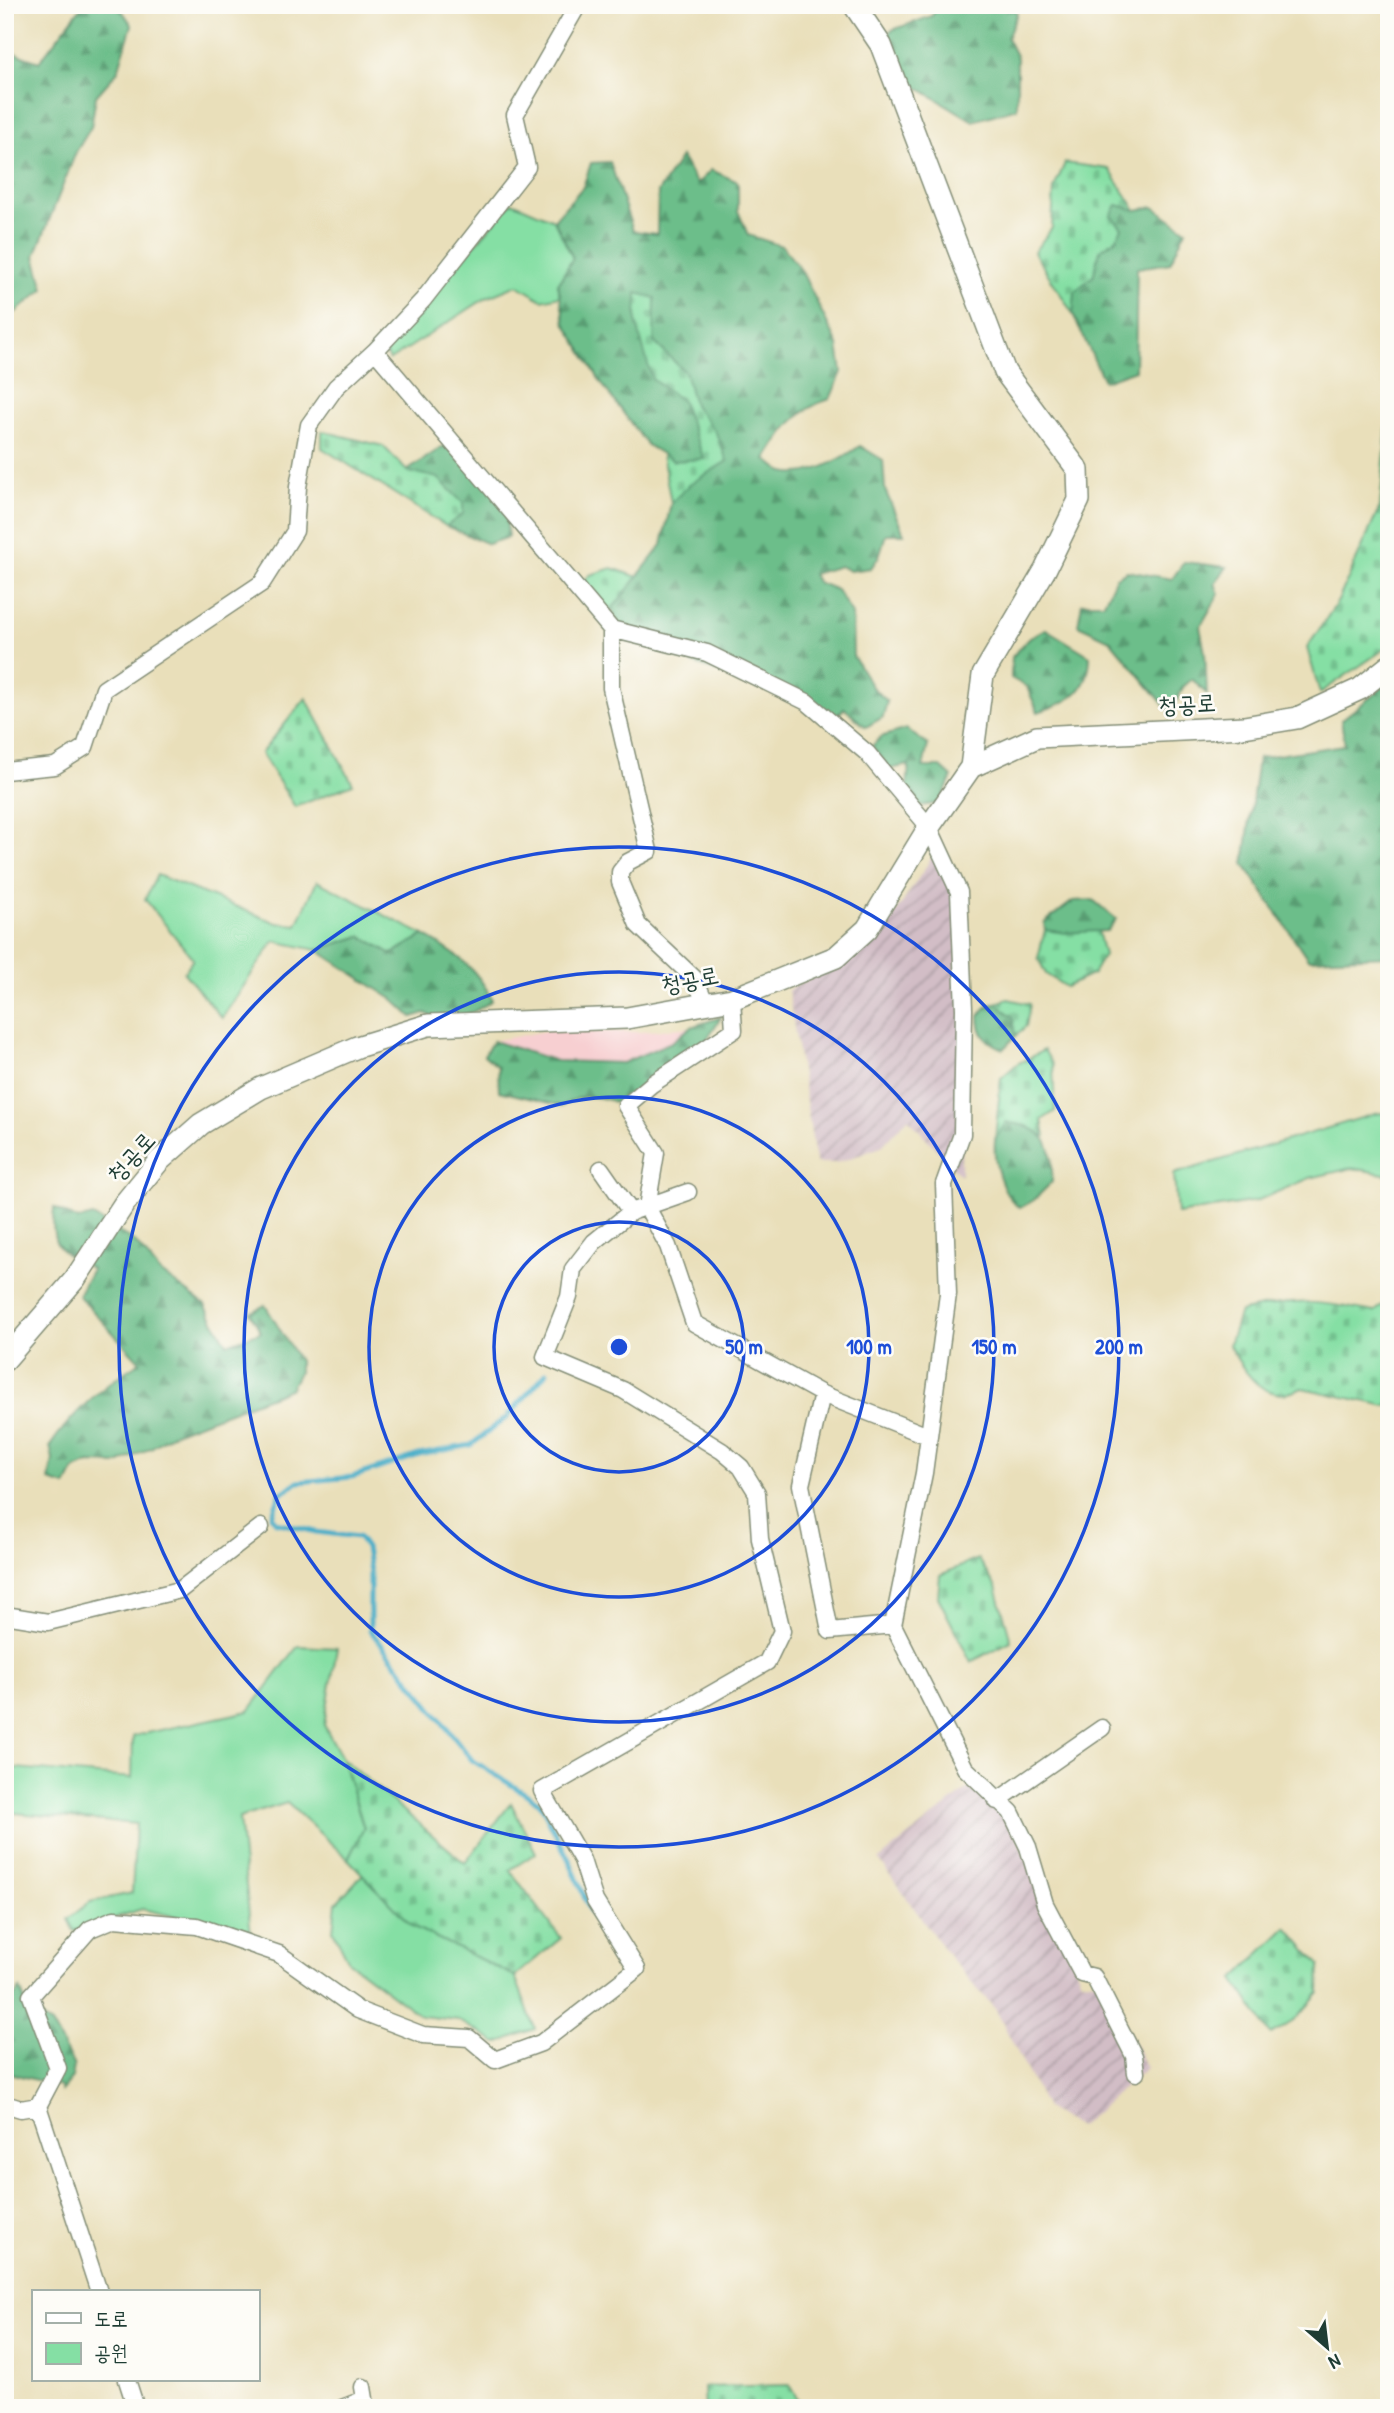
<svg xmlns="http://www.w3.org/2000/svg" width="1394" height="2413" viewBox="0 0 1394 2413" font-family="'Patrick Hand','Poor Story',sans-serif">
<defs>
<pattern id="industrial-furrows" width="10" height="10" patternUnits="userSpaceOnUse" patternTransform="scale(1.75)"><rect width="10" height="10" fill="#d2bdc6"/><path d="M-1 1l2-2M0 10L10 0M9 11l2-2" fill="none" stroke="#aa9ba2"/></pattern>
<pattern id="forest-firs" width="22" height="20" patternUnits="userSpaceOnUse" patternTransform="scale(1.75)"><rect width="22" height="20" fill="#6cbe8a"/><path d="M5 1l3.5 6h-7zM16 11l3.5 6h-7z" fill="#589c72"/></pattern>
<pattern id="cemetery-stones" width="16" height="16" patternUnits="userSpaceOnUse" patternTransform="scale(1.75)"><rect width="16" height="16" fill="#85dfa4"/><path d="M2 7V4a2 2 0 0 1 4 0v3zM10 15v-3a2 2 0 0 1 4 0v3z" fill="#72c08e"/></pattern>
</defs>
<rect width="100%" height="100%" fill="#fdfcf7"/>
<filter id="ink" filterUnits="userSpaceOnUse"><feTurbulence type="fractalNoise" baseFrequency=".0143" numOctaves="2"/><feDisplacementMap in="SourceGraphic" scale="14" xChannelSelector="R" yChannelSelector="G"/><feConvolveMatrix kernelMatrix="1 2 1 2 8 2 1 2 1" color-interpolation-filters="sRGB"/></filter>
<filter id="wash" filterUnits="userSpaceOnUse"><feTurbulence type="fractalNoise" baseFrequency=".00686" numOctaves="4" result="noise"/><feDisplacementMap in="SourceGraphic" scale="28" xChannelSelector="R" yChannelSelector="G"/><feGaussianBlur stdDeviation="1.57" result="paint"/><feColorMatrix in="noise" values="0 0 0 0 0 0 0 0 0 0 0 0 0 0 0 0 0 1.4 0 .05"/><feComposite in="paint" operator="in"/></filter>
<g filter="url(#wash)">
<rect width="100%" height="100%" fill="#e9dfba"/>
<path fill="#f7cfd1" d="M691,1027L672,1042L623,1063L556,1061L493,1041L545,1031L641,1032Z"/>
<path fill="url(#industrial-furrows)" d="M934,854L963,894L961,1176L908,1118L881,1147L836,1163H816L788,990L851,958L892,919Z
M971,1786L1009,1819L1081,1980L1104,1981L1146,2068L1079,2127L1046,2108L996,2010L951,1959L879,1860Z"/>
<path fill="#85dfa4" stroke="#528e6c" stroke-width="2" d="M512,202L554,220L573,258L558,284L560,296L542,300L517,285L486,298L390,360L383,350Z
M157,875L277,923L297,925L317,881L424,935L392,954L361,936L317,950L274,941L222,1018L184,973L193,959L145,899Z
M1378,1113L1389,1114V1175L1352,1168L1310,1178L1256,1201L1177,1214L1174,1174Z
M298,1646L337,1648L324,1725L342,1758L364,1829L348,1859L287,1803L239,1818L251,1934L142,1909L74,1931L68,1919L90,1902L132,1893L136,1824L5,1812V1767L132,1778L133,1736L249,1711Z
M363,1874L412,1926L515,1976L535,2029L497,2043L458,2020L421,2016L349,1962L333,1930L336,1903Z"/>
<path fill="url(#forest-firs)" stroke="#467e5f" stroke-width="2" d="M83,5H118L132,25L118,71L96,96L91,127L76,152L35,256L44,289L5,321V50L39,62Z
M938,5H1015L1017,14L1007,38L1017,58V108L973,121L904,79L887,35L892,30L932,16Z
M681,157L697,184L711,170L738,182V211L748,235L782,246L801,270L838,345L842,372L830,399C798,408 783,431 766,459C771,463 778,470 784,472C809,478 840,460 860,446L883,460L885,490L904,534H886L879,556L871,568L850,571L840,566L813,574L817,582L837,590L852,614L853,656L872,687L887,701L883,717L866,727L844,708L835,719L804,695L737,678L623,639L612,609L662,545L671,503L690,484L727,461L716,433L694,405L685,372L654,342L652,379L682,401L704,459L674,461L647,445L602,384L565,323L558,284L573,258L554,220L583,187L591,163L610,162L633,231L657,234L658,192Z
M1117,204L1136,210L1154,207L1186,230L1170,263L1137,268L1135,370L1104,381L1073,314L1075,291L1093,276L1100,250L1116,239L1111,215Z
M445,445L480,467L506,514L508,537L488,544L446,526L462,514L407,471Z
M1184,562L1227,567L1215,583L1219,594L1200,627L1205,653L1207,694L1192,679L1183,687L1171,713L1110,640L1078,625L1082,603H1104L1116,577L1127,571L1172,579Z
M1046,629L1090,656C1089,693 1070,702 1038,712L1027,687L1011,678L1012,657L1030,637Z
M1389,683V956L1308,959L1244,864L1258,758L1345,745L1341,720Z
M906,729L928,745L923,767H941L952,777L940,803L920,806L907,787L909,765L890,769L872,746L881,737Z
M1093,900L1116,919L1107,931L1065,933L1045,930L1044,923L1073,901Z
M424,935C454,953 477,966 492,1000C473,1015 448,1025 425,1013L412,1017L394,1000L317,950L361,936L392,954Z
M996,1003L1013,1017L1016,1036L1003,1049C986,1042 979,1034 979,1016L986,1007Z
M721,1017L707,1039L620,1104C598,1095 583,1093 562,1106L499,1091L498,1067L484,1055L493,1041L556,1061L623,1063L672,1042L691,1027Z
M1006,1121C1048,1130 1053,1141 1052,1182L1034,1200L1020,1208C1002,1196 993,1163 995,1141C996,1135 1002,1127 1006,1121Z
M54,1208L78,1220L93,1216L135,1242L160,1272L205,1305L227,1344L261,1332L250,1313L265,1305L299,1361V1372L290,1389L174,1433L151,1448L118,1464L89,1463L74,1470L66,1486L49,1481L53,1459L50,1446C73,1412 105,1384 140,1362L78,1295L92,1269C58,1249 50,1249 54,1208Z
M20,1989L29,2011L51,2024L74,2066L72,2078L61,2091L59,2086L5,2072V2008Z"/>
<path fill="url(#cemetery-stones)" stroke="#528e6c" stroke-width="2" d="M1065,163L1109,169L1136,210L1117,205L1111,215L1122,228L1116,239L1100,250L1093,276L1075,291L1073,314L1034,252L1052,228L1054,188Z
M637,293L655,298L654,342L685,372L694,405L716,433L727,461L690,484L671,503L662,454L674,461L704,459L682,401L652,379L636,322Z
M1387,426L1389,646L1320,693L1307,648L1338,601L1380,507Z
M322,431L383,446L407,471L438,478L463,503V514L446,526L322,448Z
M612,568L638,577L612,609L604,613L580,585L590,575Z
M306,698L353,784L295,807L261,753Z
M1045,930L1065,933L1098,931L1104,955L1093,974L1066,987L1046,974L1038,958Z
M1008,999L1030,1004L1026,1026L1016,1036L1013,1017L996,1003Z
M1044,1050L1053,1065L1055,1111L1042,1120L1045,1136L1027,1126L1006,1122L995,1140L1001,1078L1017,1064Z
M1389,1271V1403L1386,1406L1302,1388C1266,1407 1245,1374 1229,1345L1240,1312C1293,1298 1320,1301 1374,1312L1384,1304Z
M978,1559L996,1587L1011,1641L971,1662L938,1597L940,1575Z
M342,1758L465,1863L511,1803L536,1853L510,1870L561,1938L515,1976L412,1926L348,1859L364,1828Z
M1287,1927L1320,1965L1319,1993L1295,2020L1271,2035L1234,1979Z
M789,2385L803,2408H705L704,2387Z"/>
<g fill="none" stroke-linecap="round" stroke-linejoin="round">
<path stroke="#49aec8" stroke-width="5" d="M547,1372L507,1417L471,1445L419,1455L352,1477L298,1482L280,1494L272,1516L276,1522L316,1532L358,1537L366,1548L370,1572V1630L472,1760L540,1803L571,1864L590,1911L615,1952"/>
</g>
</g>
<g filter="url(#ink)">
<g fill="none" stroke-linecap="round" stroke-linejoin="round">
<defs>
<path id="street" d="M375,351L423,300L527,167L515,115L578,5
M611,629L707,653L807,702L867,753L929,827L959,892L964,1009L962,1134L944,1184L948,1294L924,1473L893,1625L965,1768L1011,1812L1028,1847L1045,1904L1082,1974L1094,1977L1134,2056L1136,2073
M5,771L55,766L85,747L104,689L262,583L295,531L298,487L309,425L336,387L375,351L611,629V688L649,851L628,862L620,872V882L638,925L695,979L706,1004
M732,999L734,1030L652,1084L626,1106L656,1153L647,1207L668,1246L694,1323L822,1394L928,1436
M601,1169L631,1212L688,1192
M822,1394L801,1485L830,1631L893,1625
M5,1615L48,1622L180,1590L261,1527
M997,1801L1102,1728
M5,2104L21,2109L38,2106
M99,2292L38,2106L58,2068L31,1996L90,1929L114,1919L197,1926L279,1954L358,2010L423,2035L469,2038L495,2060L541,2043L637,1969L595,1901L582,1860L542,1791L767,1662L782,1631L760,1539L757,1493L741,1467L722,1451L623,1390L545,1357L569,1297L573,1269L594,1242L631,1212
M127,2380L136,2408
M342,2408L365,2399L363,2387"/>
<path id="secondary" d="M854,5L881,45L1005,372L1078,470L1079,500L1045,570L983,675L971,767
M5,1360L75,1279L124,1204L159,1161L201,1124L261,1088L357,1047L428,1025L627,1018L732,999L836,957L867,929L929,827L971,767L1037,737L1244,727L1297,718L1360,689L1389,666"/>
</defs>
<use href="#street" stroke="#848e77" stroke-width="19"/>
<use href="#secondary" stroke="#848e77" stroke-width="24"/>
<use href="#street" stroke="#fff" stroke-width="16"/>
<use href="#secondary" stroke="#fff" stroke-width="21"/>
</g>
</g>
<g fill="none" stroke="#1d4ed8" stroke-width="3.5">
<circle cx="619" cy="1347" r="125"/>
<circle cx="619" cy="1347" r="250"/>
<circle cx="619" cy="1347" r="375"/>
<circle cx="619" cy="1347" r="500"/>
</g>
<g text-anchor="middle" stroke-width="5" stroke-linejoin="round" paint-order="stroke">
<g font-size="24" fill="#1f3d34" stroke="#fdfcf7">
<text transform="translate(1187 704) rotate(-3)" y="8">청공로</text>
<text transform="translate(690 980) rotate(-11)" y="8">청공로</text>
<text transform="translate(131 1157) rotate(-48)" y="8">청공로</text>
</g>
</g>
<circle cx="619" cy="1347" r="10" fill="#1d4ed8" stroke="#fdfcf7" stroke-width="3.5"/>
<g font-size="21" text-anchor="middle" font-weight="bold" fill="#1d4ed8" stroke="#fdfcf7" stroke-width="5" stroke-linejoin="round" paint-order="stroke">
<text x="744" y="1354">50 m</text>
<text x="869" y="1354">100 m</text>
<text x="994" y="1354">150 m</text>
<text x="1119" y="1354">200 m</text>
</g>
<rect width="1394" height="2413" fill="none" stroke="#fdfcf7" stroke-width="28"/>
<rect x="32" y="2290" width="228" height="91" fill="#fdfcf7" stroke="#a4b0a9" stroke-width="2"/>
<rect x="46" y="2313" width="35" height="10" fill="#ffffff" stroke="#a4b0a9" stroke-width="2"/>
<text x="94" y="2326" font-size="21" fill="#1f3d34">도로</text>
<rect x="46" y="2343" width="35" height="21" fill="#85dfa4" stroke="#a4b0a9" stroke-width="2"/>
<text x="94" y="2360" font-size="21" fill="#1f3d34">공원</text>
<g transform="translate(1327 2347) rotate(152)" stroke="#fdfcf7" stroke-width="5" paint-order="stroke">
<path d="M0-5L12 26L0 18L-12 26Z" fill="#1f3d34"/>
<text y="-10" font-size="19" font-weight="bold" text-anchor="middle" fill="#1f3d34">N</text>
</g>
</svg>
